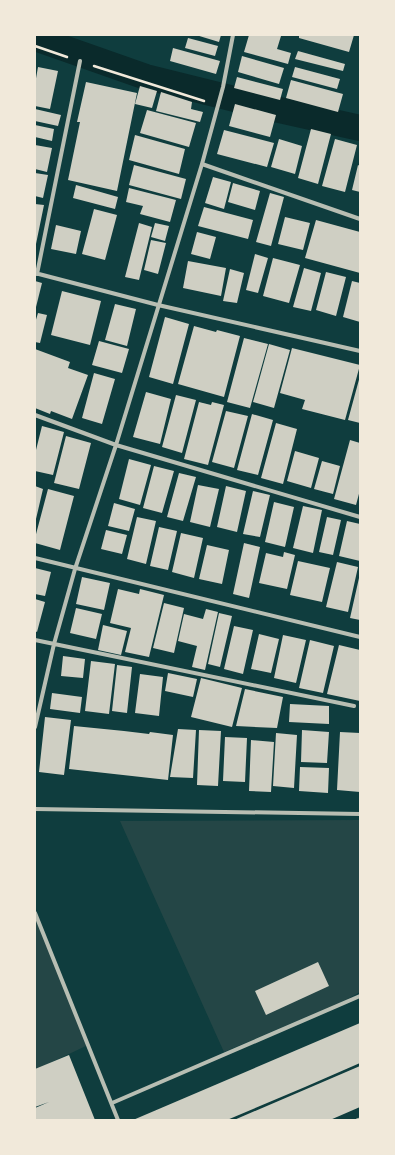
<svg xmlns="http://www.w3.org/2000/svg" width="395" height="1155" viewBox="0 0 395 1155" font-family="'Work Sans',sans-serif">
<rect width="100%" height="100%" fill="#0f3d3e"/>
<path fill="#244646" d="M360,820V992L344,1001L224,1052L120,821Z
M35,918L88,1045L35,1070Z"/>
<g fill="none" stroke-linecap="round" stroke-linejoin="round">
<path stroke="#0a2a2b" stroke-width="26" d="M35,38L146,77L275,109L360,128"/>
</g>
<path fill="#cfcfc3" d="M196,35H221L219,42Z
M249,35L281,36L277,49L291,53L288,64L244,52Z
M299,35H354L349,52L299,38Z
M188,38L218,46L215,56L185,48Z
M173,48L220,61L216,74L170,61Z
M298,51L345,64L343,71L295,59Z
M242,56L284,68L279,84L238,72Z
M38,67L58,71L50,109L35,106V84Z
M295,67L340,79L337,89L292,77Z
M237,77L283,89L280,100L234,88Z
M291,80L343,94L338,112L286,98Z
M86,82L137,93L117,191L68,180L80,122H77Z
M140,86L157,91L152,108L135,104Z
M161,92L192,102L191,109L203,112L200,122L156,111Z
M235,104L276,115L270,137L229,126Z
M35,109L61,115L58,126L35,121Z
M147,110L196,123L189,147L140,133Z
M35,125L54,129L52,141L35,137Z
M311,129L331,134L318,184L298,178Z
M224,130L274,143L267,167L217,154Z
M135,135L185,149L179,174L129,160Z
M279,139L302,146L295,174L271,167Z
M335,139L357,145L345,192L322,186Z
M35,145L52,148L47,172L35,169Z
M134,165L186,179L181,199L129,185Z
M358,165L360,166V192L352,190Z
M35,173L48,175L43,198L35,196Z
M213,177L231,182L224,209L205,203Z
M233,183L260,191L255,210L228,202Z
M76,185L118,197L115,209L73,198Z
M129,188L176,200L170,222L140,214L143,206L126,202Z
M270,193L284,197L271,246L256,242Z
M35,204L44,205L36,244H35Z
M204,207L253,220L248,239L198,226Z
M94,209L117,215L105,260L82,254Z
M285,217L310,223L303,250L278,244Z
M316,220L360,232V273L305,258Z
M139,223L152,227L139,280L125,277Z
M155,223L169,226L165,241L151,237Z
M56,225L81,231L76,254L51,249Z
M197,232L216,237L210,259L191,254Z
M151,240L166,243L158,274L144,270Z
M255,254L268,258L258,293L246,290Z
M273,258L300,265L289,303L263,296Z
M188,261L226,268L221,296L183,288Z
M304,268L321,273L311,311L293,307Z
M230,269L244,273L237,303L223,301Z
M326,272L346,277L336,316L316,310Z
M35,281L42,283L36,307H35Z
M352,281L360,283V322L343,317Z
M62,291L101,301L90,345L51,335Z
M115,304L136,309L127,346L105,340Z
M38,313L47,315L40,343L35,342V323Z
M165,317L189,324L173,384L149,377Z
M194,326L216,332L217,330L240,336L224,397L178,384Z
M244,338L268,344L250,408L227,402Z
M99,341L129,349L122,373L92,365Z
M269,344L290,350L274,408L253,402Z
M292,348L360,365L345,420L302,409L305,400L280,393Z
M35,349L70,362L68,368L88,375L72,419L51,411L50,414L35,408Z
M94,373L115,379L102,424L82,418Z
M360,376V423L348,420Z
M146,392L171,399L160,444L133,437Z
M176,395L196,400L182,453L162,447Z
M199,402L211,405L212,402L224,405L208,465L184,459Z
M226,411L248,416L234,468L212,462Z
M252,414L273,420L258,475L237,470Z
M276,423L297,429L283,484L261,478Z
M42,426L64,432L53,475L35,471V454Z
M66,436L91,443L79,489L54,483Z
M350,440L360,443V490L356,505L334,499Z
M295,451L319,458L311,488L287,481Z
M129,459L151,465L140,505L119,499Z
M322,461L340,466L333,494L314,489Z
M154,466L174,471L162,513L143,508Z
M179,473L196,477L183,521L167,517Z
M198,485L219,489L210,527L190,522Z
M35,486L43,489L36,519H35Z
M226,486L246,491L237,532L217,527Z
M48,489L74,496L60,550L35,543V538Z
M253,491L270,495L260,537L243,534Z
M274,502L294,507L285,547L265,542Z
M114,503L135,509L129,531L108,526Z
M303,506L322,510L313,553L293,548Z
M137,517L156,521L146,564L127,559Z
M327,517L341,520L333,555L319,552Z
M347,521L360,524V561L339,556Z
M159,527L177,531L168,570L150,566Z
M106,530L127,535L122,554L101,549Z
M181,533L203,538L194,578L172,572Z
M244,543L260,547L249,598L233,594Z
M207,545L229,550L222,584L199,579Z
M284,552L295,555L287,589L259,583L266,553L283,557Z
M298,561L330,568L322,602L290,595Z
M337,562L358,567L348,612L326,607Z
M35,568L51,572L45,596L35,594Z
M82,577L110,583L104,610L76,604Z
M359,578L360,579V620L350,618Z
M118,589L139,594L140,589L164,595L149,657L125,652L131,628L110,623Z
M35,599L45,602L37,632L35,631Z
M164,603L184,608L174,653L153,648Z
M76,608L102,614L96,639L70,633Z
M206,609L218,612L205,670L192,667L197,646L178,641L184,614L203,619Z
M219,613L232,616L220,667L208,664Z
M103,625L127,631L121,655L98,650Z
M234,626L253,630L243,674L224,669Z
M259,634L279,639L271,673L251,669Z
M283,635L306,640L296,683L274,678Z
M310,640L334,646L323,693L299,688Z
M339,645L360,650V701L327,694Z
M63,656L85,659L83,678L61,676Z
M91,661L115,664L109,714L85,711Z
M117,665L132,667L127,713L112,711Z
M168,673L197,679L193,697L165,691Z
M140,674L163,677L159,716L135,713Z
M201,678L242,688L232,727L191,717Z
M245,689L283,697L277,728L236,726Z
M52,693L82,697L80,713L50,709Z
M290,704L329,706V724L289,722Z
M45,717L71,720L64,775L39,772Z
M74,726L124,731L149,734L150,732L173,735L168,780L69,769Z
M178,729L196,730L193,778L170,777Z
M199,730L221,731L218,786L197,785Z
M302,730L329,732L327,763L301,762Z
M340,732L360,733V792L337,790Z
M276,733L297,735L294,788L273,786Z
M225,737L247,738L245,782L223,781Z
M251,740L274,742L271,792L249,791Z
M300,767L329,768L328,793L299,791Z
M318,962L329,986L266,1015L255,991Z
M360,1023V1063L305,1087L227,1120H133Z
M69,1055L95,1120H35V1108L49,1102L35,1107V1069Z
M360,1066V1107L330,1120H234Z"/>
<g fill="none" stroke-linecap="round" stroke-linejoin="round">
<path stroke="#f1e9da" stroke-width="2.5" d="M35,46L67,57
M94,66L204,101"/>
<path stroke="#b8beb3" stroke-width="3" d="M357,1120L360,1119"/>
<path stroke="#b8beb3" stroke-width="4" d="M202,164L360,219
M35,273L158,305L360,351
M37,274L80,61
M35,415L116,445L360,517
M35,558L360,637
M35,640L354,706
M35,727L54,644L75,569L116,445L202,164L223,87L233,35
M35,809L360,814
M35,913L118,1120
M112,1103L360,996"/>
</g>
<rect width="395" height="1155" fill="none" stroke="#f1e9da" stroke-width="72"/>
</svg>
